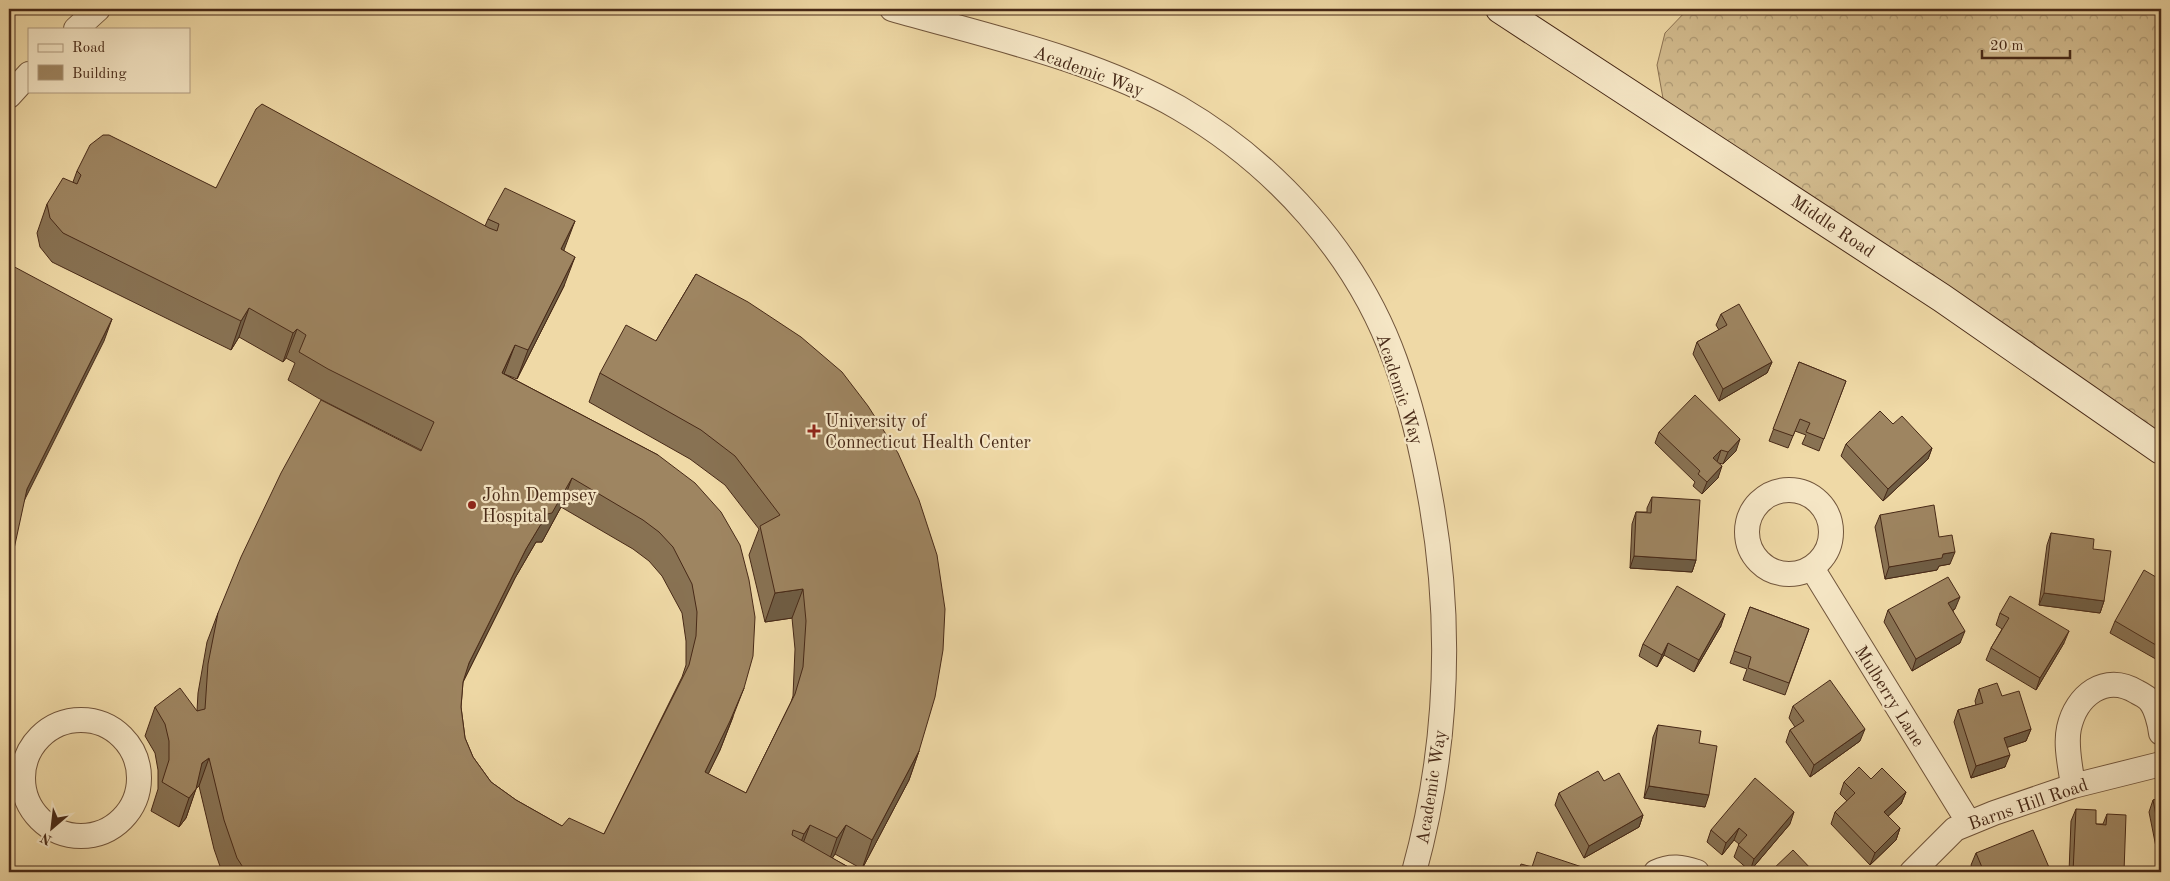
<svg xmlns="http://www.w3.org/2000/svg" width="2170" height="881" viewBox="0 0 2170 881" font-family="'Old Standard TT',serif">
<defs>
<pattern id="forest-crowns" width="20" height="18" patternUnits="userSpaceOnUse" patternTransform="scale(1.25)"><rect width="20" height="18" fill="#d2bb8e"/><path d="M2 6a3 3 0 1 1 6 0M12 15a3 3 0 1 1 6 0" fill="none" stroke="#ac9873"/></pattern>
</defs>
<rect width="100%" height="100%" fill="#efd9a6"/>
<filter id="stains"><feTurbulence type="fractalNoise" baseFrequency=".004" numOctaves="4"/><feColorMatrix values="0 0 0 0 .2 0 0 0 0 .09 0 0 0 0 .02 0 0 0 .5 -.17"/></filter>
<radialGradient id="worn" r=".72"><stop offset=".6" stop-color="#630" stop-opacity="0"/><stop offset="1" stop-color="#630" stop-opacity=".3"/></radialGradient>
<path fill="url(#forest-crowns)" stroke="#8c7252" d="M1688,9H2161V450L1666,115L1657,65L1665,33Z"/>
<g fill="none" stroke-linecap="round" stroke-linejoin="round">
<defs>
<path id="street" d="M892,9C986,36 1094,59 1179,108C1275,164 1357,254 1395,360C1411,404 1422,450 1430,496C1453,622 1448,748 1414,872
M76,29L98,9
M9,96L29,74
M1747 532a42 42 0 1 1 84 0a42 42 0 1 1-84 0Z
M1812,568L1969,823
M23 778a58 58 0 1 1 116 0a58 58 0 1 1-116 0Z
M2073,786C2071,769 2065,746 2069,728C2076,696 2105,672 2137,692C2141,694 2147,697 2150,701C2156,708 2160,724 2161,733
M1656,872C1671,865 1682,867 1697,872
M1912,872L1955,829L1994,813L2073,786L2161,764"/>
<path id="secondary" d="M1500,9L1942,298L2161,450"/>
</defs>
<use href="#street" stroke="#71553b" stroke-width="26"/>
<use href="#secondary" stroke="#472917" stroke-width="30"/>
<use href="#street" stroke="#f5e6c5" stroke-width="24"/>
<use href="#secondary" stroke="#f5e6c5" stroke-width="28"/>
</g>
<path fill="#887253" stroke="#472917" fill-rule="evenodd" d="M77,171L216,188L485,226L488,219L564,250V286L517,379L504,374L658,455L733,717L720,750L708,774L746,793L791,702L793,696L795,649L792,618L765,622L749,555L759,529L725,485L690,459L589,402L600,373L656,341L696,274L919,751L909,780L862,869L835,854L832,858L857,872H222L214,849L199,786L196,788L186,818L179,827L151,811L158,789V770L155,753L145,736L155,707L197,711L198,693L207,642L218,613L421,451V450L318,398L288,380L295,363L286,358L283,362L239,337L231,350L52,262L40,247L37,233L47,204L73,182ZM561,507L633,549L649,561L662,576L682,613L686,641V665L682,677L604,834L562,826L516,800L491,782L473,757L465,738L461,707L463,682L515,578L536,542H542Z
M1721,314L1772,362L1767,373L1719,401L1693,354L1697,342L1719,330L1716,325Z
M1799,362L1846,381L1819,451L1802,444L1806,435L1795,431L1788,448L1769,441Z
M1893,424L1932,448L1928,459L1883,501L1841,456L1846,444Z
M1659,432L1736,451L1723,464L1718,463V478L1702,494L1693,486L1695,482L1655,443Z
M1652,497L1696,560L1692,572L1630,568L1632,524L1636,512H1647V508Z
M1880,515L1939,537L1950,564L1939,566L1937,570L1885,579L1875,527Z
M2051,533L2093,549L2104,601L2100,613L2039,605L2047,545Z
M2161,580V662L2110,633L2115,621Z
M1750,607L1809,629L1785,695L1743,680L1747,669L1730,663Z
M1955,609L1953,610L1960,643L1912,671L1884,622L1888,610Z
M2000,613L2064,643L2036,690L1986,660L1991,648L2002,629L1996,625Z
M1721,626L1694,672L1664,655L1657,667L1639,656L1643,644Z
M1979,689L2002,696L2031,729L2026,741L2007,747L2005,767L1971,778L1954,722L1958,710L1976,705L1975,701Z
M1793,706L1860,741L1810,777L1786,742L1790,730L1795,727L1789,718Z
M1658,725L1699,743L1705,807L1644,798L1653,737Z
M1871,779L1906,792L1901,804L1888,816L1900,828L1896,840L1870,865L1831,824L1835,812L1847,801L1840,794L1844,782Z
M1604,781L1643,815L1639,827L1584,858L1555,805L1559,793Z
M2161,798V872L2149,812L2153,800Z
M2076,809L2096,824H2103L2107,814L2124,872H2069L2071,821Z
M1790,824L1750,871L1734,857L1739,844L1734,840L1722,855L1707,842L1711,830Z
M1976,853L2051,872H1974L1971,865Z"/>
<path fill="#6f5d44" stroke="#472917" d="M575,221L564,250L551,277L561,249Z
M575,257L564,286L517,379L528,350Z
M249,308L239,337L231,350L241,321Z
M112,319L104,341L19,511L27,489Z
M297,329L286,358L283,362L293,333Z
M515,345L504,374L491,402L502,373Z
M1772,362L1767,373L1719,401L1723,389Z
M1740,439L1736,451L1723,464L1728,452Z
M1932,448L1928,459L1883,501L1888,489Z
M1721,450L1717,462L1713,458Z
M1722,466L1718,478L1702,494L1707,482Z
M572,478L561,507L542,542H536L515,578L458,692L469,663L526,549L547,514Z
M1955,552L1950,564L1939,566L1937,570L1885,579L1889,567L1943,554Z
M1634,556L1696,560L1692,572L1630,568Z
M803,589L792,618L765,622L775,593Z
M2044,593L2104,601L2100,613L2039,605Z
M1960,597L1955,609L1944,615L1948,603Z
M1725,614L1721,626L1694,672L1699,660Z
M1965,631L1960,643L1912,671L1916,659Z
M2069,631L2064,643L2036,690L2040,678Z
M1668,643L1664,655L1657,667L1662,655Z
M744,688L720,750L695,801L705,772Z
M1865,729L1860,741L1810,777L1814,765Z
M2031,729L2026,741L2000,750L2004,738Z
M919,751L909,780L862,869L872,840Z
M2010,755L2005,767L1971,778L1976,766Z
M209,758L199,786L192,792L202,763Z
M1649,786L1709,795L1705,807L1644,798Z
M196,789L186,818L179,827L189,798Z
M1906,792L1901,804L1880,824L1884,812Z
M1794,812L1790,824L1750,871L1754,859Z
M1643,815L1639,827L1584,858L1589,846Z
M810,825L799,854L793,863L804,834Z
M846,825L835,854L827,867L837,838Z
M1739,828L1734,840L1722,855L1726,843Z
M1900,828L1896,840L1870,865L1875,853Z"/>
<path fill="#9e8561" stroke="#472917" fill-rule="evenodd" d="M262,104L489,228L497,231L499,224L488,219L505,188L575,221L561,249L575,257L528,350L515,345L502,373L658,455L695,483L721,512L740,545L749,580L755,617L753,656L744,688L730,721L705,772L746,793L795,694L803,667L806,621L803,589L775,593L760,526L780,515L735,456L701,430L600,373L626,325L656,341L696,274L748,302L801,337L842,372L868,406L898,453L919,500L937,555L945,609L943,650L935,697L919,751L872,840L846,825L837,838L810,825L804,834L793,830L792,835L857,872H246L237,858L224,820L209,758L202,763L196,789L189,798L162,782L169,760V741L165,724L155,707L180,688L197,711L205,709L208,664L218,613L241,557L281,473L321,400L421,451L434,422L328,369L299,352L306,335L297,329L293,333L249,308L241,321L63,233L50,218L47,204L63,178L77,184L81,175L77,171L90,145L103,135H109L216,188L256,109ZM572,478L643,520L659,532L673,547L692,584L697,612L696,636L689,665L604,834L569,818L562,826L516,800L491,782L473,757L465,738L461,707L463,682L469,663L526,549L547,514L552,513Z
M9,264L112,319L27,489L9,572Z
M1739,304L1772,362L1723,389L1697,342L1727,325L1721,314Z
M1799,362L1846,381L1824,439L1806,432L1810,423L1800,419L1793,436L1773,429Z
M1695,395L1740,439L1728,452L1721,450L1713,458L1722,466L1707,482L1698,474L1700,471L1659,432Z
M1880,411L1893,424L1902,416L1932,448L1888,489L1846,444Z
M1652,497L1700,500L1696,560L1634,556L1636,512L1651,513Z
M1934,505L1939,537L1952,535L1955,552L1943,554L1942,558L1889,567L1880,515Z
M2051,533L2094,539L2093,549L2111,551L2104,601L2044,593Z
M2144,570L2161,580V648L2115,621Z
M1948,577L1960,597L1948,603L1965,631L1916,659L1888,610Z
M1677,586L1725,614L1699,660L1668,643L1662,655L1643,644Z
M2010,596L2069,631L2040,678L1991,648L2009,618L2000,613Z
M1750,607L1809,629L1789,683L1748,668L1751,657L1734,651Z
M1830,680L1865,729L1814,765L1790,730L1804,721L1793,706Z
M1997,683L2002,696L2019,691L2031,729L2004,738L2010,755L1976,766L1958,710L1983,703L1979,689Z
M1658,725L1701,731L1699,743L1717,746L1709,795L1649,786Z
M1859,767L1871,779L1882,768L1906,792L1884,812L1900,828L1875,853L1835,812L1855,793L1844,782Z
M1598,771L1604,781L1619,773L1643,815L1589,846L1559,793Z
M1755,778L1794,812L1754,859L1738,845L1747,835L1739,828L1726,843L1711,830Z
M2161,798V841L2153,800Z
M2076,809L2096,810V824L2106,825L2107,814L2126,815L2124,872H2073Z
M2033,830L2051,872H1984L1976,853Z
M1793,850L1814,872H1770Z
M1537,852L1582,867L1580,872H1518L1521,864L1532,867Z"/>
<g fill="#8f2418" stroke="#f5e6c5" stroke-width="2">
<path d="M811.5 423.5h5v5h5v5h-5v5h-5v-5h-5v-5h5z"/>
<circle cx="472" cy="505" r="5"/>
</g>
<g text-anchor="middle" stroke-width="4.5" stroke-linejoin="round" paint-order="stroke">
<g font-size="18" fill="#472917" stroke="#f5e6c5">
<text transform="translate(1089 71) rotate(20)" y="6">Academic Way</text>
<text transform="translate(1833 226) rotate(34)" y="6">Middle Road</text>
<text transform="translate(1400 389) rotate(72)" y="6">Academic Way</text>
<text transform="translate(1890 696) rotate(58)" y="6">Mulberry Lane</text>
<text transform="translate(1431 787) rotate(-81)" y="6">Academic Way</text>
<text transform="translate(2028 804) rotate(-19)" y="6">Barns Hill Road</text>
</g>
<g font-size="18" fill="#472917" stroke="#f5e6c5" text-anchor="start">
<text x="825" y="427">University of<tspan x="825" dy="21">Connecticut Health Center</tspan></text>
<text x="482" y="501">John Dempsey<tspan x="482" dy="21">Hospital</tspan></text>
</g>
</g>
<rect width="2170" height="881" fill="none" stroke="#efd9a6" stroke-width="30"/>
<rect x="10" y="10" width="2150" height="861" fill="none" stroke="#472917" stroke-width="2.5"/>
<rect x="15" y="15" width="2140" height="851" fill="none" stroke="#472917"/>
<rect x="28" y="28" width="162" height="65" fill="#f5e6c5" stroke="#af9a7f"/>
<rect x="38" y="44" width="25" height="8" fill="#f5e6c5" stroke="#af9a7f"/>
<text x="72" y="52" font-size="15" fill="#472917">Road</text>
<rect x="38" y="65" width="25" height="15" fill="#9e8561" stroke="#af9a7f"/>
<text x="72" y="78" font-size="15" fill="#472917">Building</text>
<g transform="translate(52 828) rotate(208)" stroke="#f5e6c5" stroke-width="4" paint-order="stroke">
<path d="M0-4L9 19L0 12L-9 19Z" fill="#472917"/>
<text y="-8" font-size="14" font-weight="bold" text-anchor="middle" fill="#472917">N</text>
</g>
<path d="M1982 50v8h88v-8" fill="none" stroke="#472917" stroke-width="2.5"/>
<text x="1990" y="50" font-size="15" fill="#472917" stroke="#f5e6c5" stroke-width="4" paint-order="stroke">20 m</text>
<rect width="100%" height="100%" filter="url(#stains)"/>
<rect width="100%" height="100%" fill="url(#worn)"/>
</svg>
